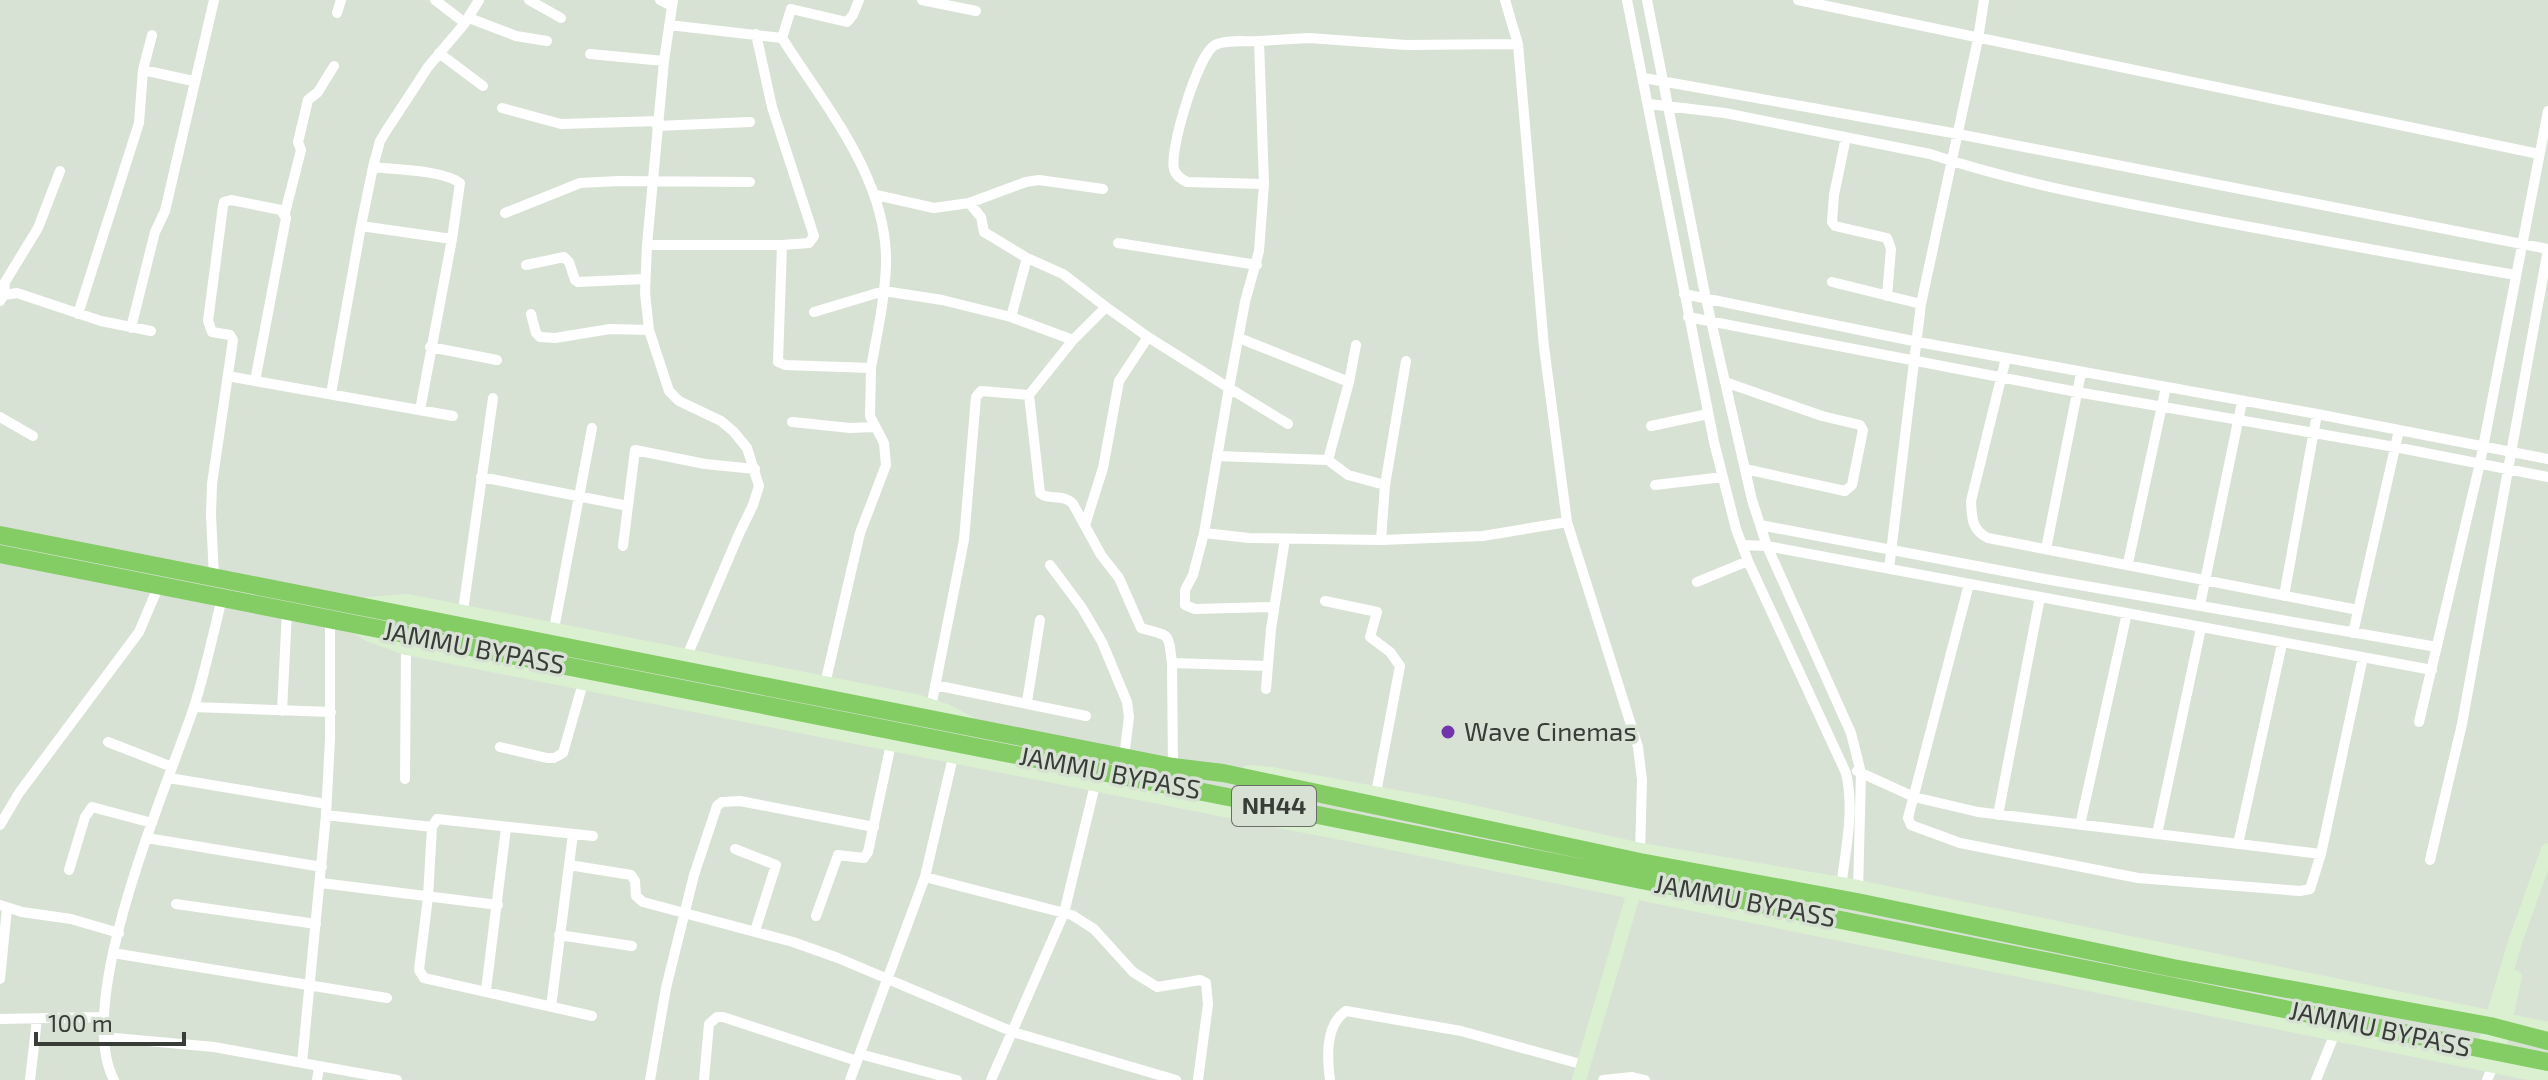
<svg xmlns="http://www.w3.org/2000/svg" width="2548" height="1080" viewBox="0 0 2548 1080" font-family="'Exo 2',sans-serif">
<rect width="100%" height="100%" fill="#d8e2d4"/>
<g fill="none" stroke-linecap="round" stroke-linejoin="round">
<path stroke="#fff" stroke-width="10" d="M529,0L561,18
M660,0L672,6
M673,0L664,61L647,245L645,293L649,330L669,391L679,401L721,421L734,432L747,448L759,486L753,505L739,534L687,656
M922,0L976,11
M1505,0L1518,44L1544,347L1567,522L1638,747L1642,780L1640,854
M1627,0L1714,442L1736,529L1748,561L1846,773C1855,812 1845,850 1841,889
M1647,0L1706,299L1752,500L1767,546L1851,733L1861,773L1858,892
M1798,0L2539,154
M337,13L341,0
M469,18L516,36L547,41
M466,21L479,0
M756,34L772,107L814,236L809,243L782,245
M782,38L791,9L847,22L853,15L859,0
M1259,41C1247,42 1227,39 1215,45C1198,54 1169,150 1174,169C1176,176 1181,179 1187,182L1264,184
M439,53L483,86
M590,54L664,61
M143,70L193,81
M1644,78L1958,134L2548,249
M1649,104L1725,113L1930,154C2017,183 2107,199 2197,217C2303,237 2409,257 2516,275
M502,108L561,124L658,121
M657,126L750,122
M1846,137L1834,195L1832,222L1835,226L1887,238L1891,249L1887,296
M373,167L380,141L386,131L428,67L465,23L435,0
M969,203L1026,182L1039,180L1103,189
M285,213L301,150L298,142L308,100L318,92L334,66
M505,213L580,183L618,181L750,182
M361,226L373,167C397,170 442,170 460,183L452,239
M1118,243L1257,265
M647,245H782L778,362L785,365L871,368C877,334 885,299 886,264C888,179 825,106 782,38L669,25
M526,265L564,257L569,262L575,280L578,282L645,279
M1832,282L1921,304
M1684,294L1918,342L2317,414L2548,459
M4,295L5,282L38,228L60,171
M0,301L4,295L17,293L101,321L151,331
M814,312L884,291L942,300L1011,317L1027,258L984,232L981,217L969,203L934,208L876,195
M78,314L139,123L143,70L152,35
M531,314L536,333L540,337L555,338L610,329L649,330
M1011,317L1073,340L1106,307L1063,274L1027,258
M1688,317L2077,392L2395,447L2548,477
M131,328L155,232L165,211L214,0
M1148,337L1229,388L1204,533L1193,575L1185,590V605L1195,609L1274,607
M1239,338L1349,382L1356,345
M430,347L497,360
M2006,358L1971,501C1972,517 1971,530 1988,538L2358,610
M255,381L453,416
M1725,382L1822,416L1860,425L1863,430L1852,485L1845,491L1745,469
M331,394L361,226L452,239L420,410
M1029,395L1040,493C1049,501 1063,493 1073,504L1101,555L1119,578L1141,628C1170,637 1168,630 1172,663
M0,417L33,436
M792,422L850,428L874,427
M1288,424L1229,388L1245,302L1259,251L1264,184L1259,41L1309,38L1406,45L1518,44
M1651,426L1708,414
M1217,456L1328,460L1349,382
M1328,460L1348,475L1385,485L1406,361
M481,477L628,506
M1655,485L1723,477
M1085,525L1103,468L1119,381L1148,337L1106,307
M1760,525L2045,579L2437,647
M1204,533L1249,538L1381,540L1385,485
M1381,540L1483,536L1567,522
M1742,545L1767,546L2432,670
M623,546L635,450L705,464L755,469
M2046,549L2081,373
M2128,563L2166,387
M1050,565L1082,608L1102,642L1127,702L1129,717L1124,757
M1889,569L1921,304L1978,39L1984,0
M214,577L211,515L212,484L233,340L230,335L212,332L208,321L223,206L224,202L231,200L281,210L286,218L255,381L228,376
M1697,582L1748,561
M1969,584L1908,818L1911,825L1960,843L2138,878L2300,891L2310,889L2321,854L2363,657
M2284,596L2317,414
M1325,601L1377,612L1370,637L1390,652L1400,666L1376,793
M2200,605L2242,402
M463,611L493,398
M554,629L592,428
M2353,633L2399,430
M825,684L860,533L886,465L884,443L870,416L871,368
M935,685L1086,716
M1266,689L1271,629L1285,539
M1027,702L1040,620
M194,707L331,712
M282,711L287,611
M930,712L964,540L976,397L981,391L1029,395L1073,340
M2419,722L2480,463L2548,111
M108,742L172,767
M500,747L547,758H554L563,753L583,683
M1173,767L1172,663L1268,666
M1857,771L1914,797L1978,812L2321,854
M169,778L326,804
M405,779L406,648
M326,815L432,827
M1998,815L2040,597
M0,825L19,793L139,632L159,585
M2080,825L2127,613
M2157,834L2201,628
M147,838L322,867
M2238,844L2282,644
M735,849L776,865L755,931
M2430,860L2462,724L2548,249
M569,865L631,875L635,881L636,896L643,902L793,942L838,958L1013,1032L1176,1080
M69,870L85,817L92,807L152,823
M925,877L1072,915L1094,929L1133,972L1157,987L1200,980L1206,983L1208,1004L1198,1080
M321,883L498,905
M176,904L316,924
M0,905L22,912L71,919L119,933
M816,916L838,855L864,858L868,852L891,744
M559,935L632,946
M113,953L387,998
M0,979L7,908
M486,990L506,828
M551,1007L573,834
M592,1016L424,978L419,970L428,897L432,827L437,819L593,836
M0,1019L104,1017
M104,1037L214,1047L397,1080
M860,1054L957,1080
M302,1063L326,815L330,739V619
M30,1080L37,1019
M114,1080C73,1002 165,792 193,710C205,673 213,635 222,598
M317,1080L319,1067
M650,1080L666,988L694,875L717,806L722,802L740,801L874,827
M704,1080L709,1024L717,1017H723L857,1061
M850,1080L925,877L953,757
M991,1080L1064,913L1095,785
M1330,1080C1327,1057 1325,1025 1346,1011L1461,1031L1584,1065
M1603,1080L1632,1077L1645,1080
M2316,1080L2335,1033
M2487,1080L2493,1066"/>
<path stroke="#daf0d0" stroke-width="14" d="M368,604L408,601L916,701L946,711L969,723
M359,628L370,635L406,648L1361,837L2548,1077
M1248,772L1271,774L1455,808L1641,850L1858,887L2548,1029
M2483,1050L2516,939L2548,850
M2498,1053L2515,977
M1579,1080L1636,885"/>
<path stroke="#84cc64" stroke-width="18" d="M0,535L1173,767L1223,773L1640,862L1857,902L2173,968L2490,1026L2548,1041
M0,554L1228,797L2548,1062"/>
</g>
<circle fill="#7135ab" stroke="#d8e2d4" stroke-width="3" cx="1448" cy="732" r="8"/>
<g text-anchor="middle" stroke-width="7" stroke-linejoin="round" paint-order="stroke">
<rect fill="#d8e2d4" stroke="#696e67" stroke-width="2" x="1232" y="786" width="84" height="40" rx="6"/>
<g font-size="24" font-weight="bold" fill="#393d38">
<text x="1274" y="814">NH44</text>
</g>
<g font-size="26" fill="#393d38" stroke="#d8e2d4">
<text transform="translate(474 648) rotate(11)" y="9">JAMMU BYPASS</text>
<text transform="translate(1110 773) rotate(11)" y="9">JAMMU BYPASS</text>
<text transform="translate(1745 901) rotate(11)" y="9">JAMMU BYPASS</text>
<text transform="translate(2380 1029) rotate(12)" y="9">JAMMU BYPASS</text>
</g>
<g font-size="26" fill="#393d38" stroke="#d8e2d4" text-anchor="start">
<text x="1464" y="741">Wave Cinemas</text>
</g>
</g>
<path d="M36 1032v12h148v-12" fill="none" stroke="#393d38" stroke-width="4"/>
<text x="48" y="1032" font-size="24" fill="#393d38" stroke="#d8e2d4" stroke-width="6" paint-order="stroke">100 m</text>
</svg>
